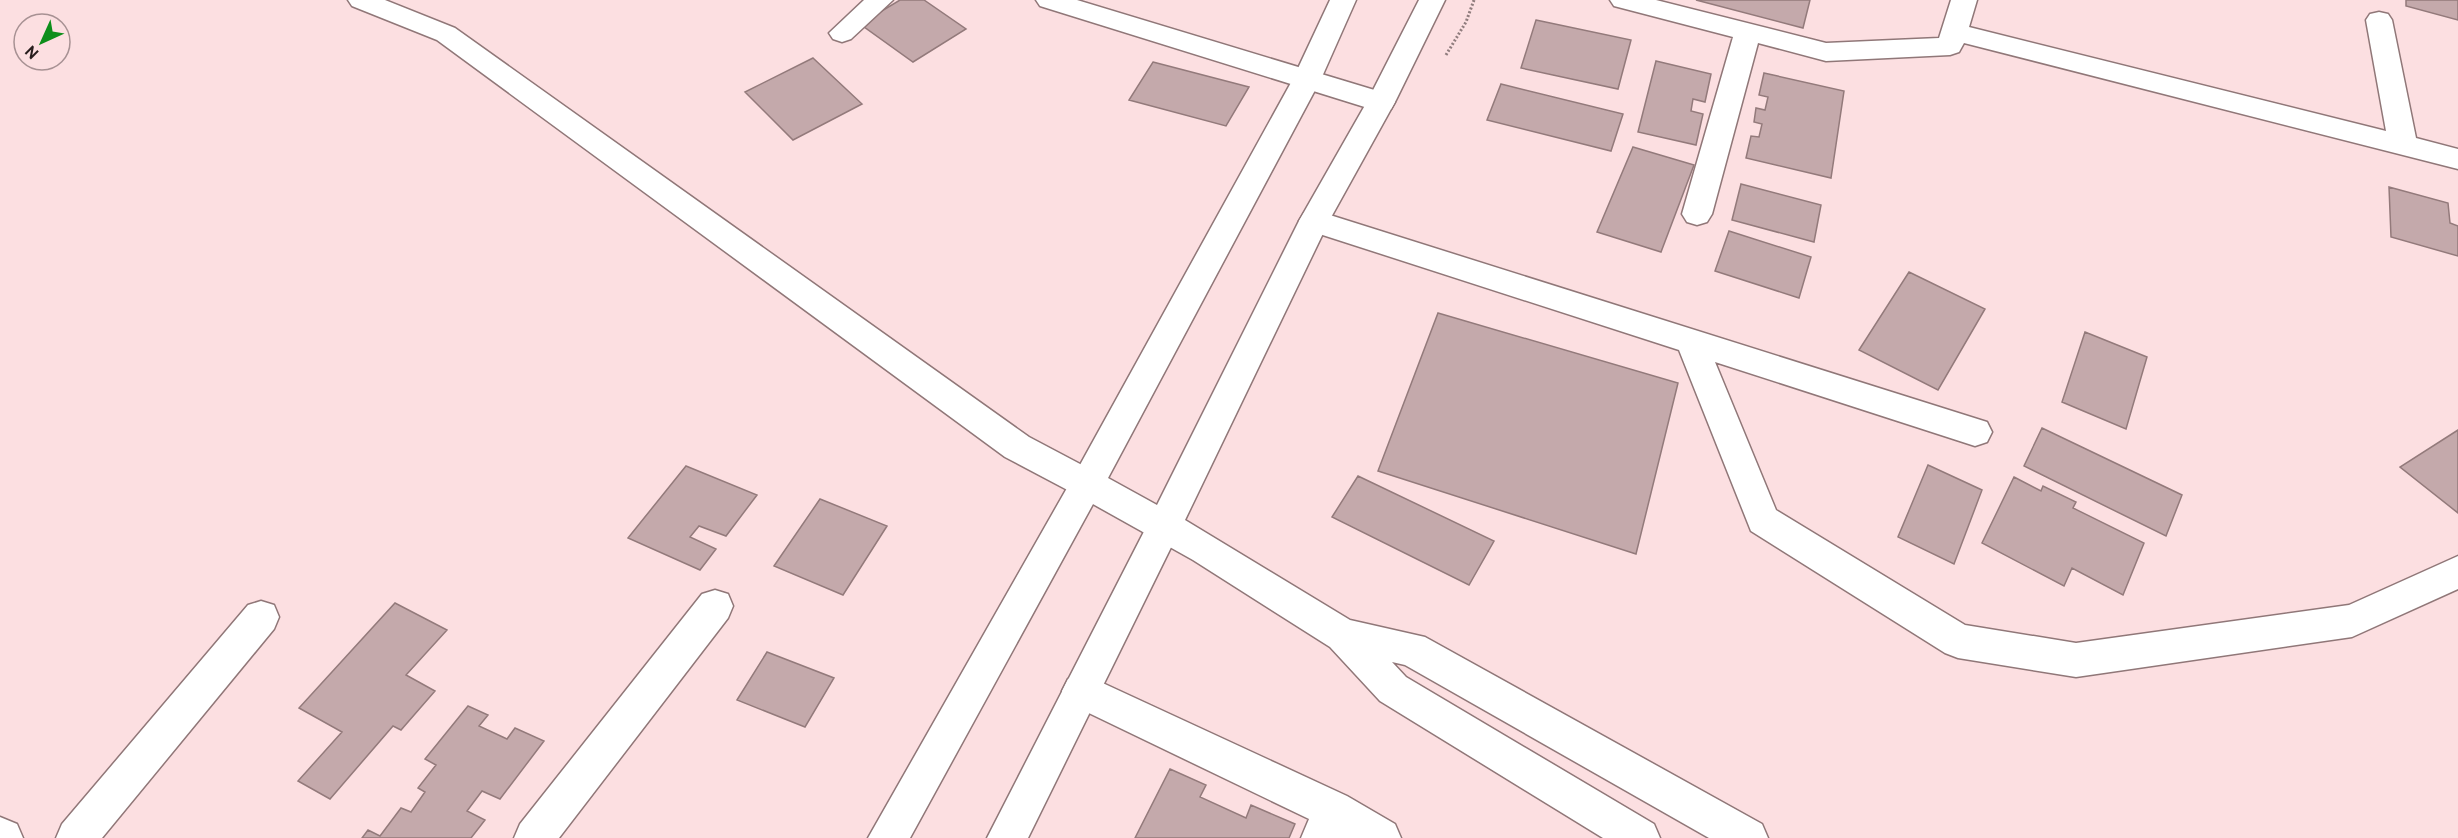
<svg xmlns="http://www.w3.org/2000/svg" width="2458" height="838" viewBox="0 0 2458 838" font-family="Overpass,sans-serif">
<rect width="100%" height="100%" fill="#fcdfe1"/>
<path fill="#c4a9ab" stroke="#937a7b" stroke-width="1.5" d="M900,0H924L966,29L913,62L860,24Z
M1696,0H1810L1803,28Z
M2406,0H2458V20L2406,6Z
M1536,20L1631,40L1618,89L1521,68Z
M813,58L862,104L793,140L745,92Z
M1656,61L1711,74L1705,102L1693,99L1691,111L1703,114L1696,145L1638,132Z
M1153,62L1249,87L1226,126L1129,100Z
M1764,73L1844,91L1831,178L1746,158L1751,136L1759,137L1762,124L1754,122L1756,108L1765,110L1768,97L1759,95Z
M1501,84L1623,114L1611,151L1487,120Z
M1633,147L1694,165L1661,252L1597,232Z
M1741,184L1821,205L1814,242L1732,220Z
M2389,187L2448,203L2450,223L2458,226V256L2391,237Z
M1729,231L1811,257L1799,298L1715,271Z
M1909,272L1985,309L1938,390L1859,350Z
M1438,313L1678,383L1636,554L1378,471Z
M2085,332L2147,357L2126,429L2062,402Z
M2042,428L2182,495L2166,536L2024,466Z
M2458,430V513L2400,467Z
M1928,465L1982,490L1954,564L1898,537Z
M686,466L757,495L726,536L699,526L690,537L716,549L700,570L628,538Z
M1358,476L1494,541L1469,585L1332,517Z
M2014,477L2041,491L2043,486L2076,502L2073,508L2144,543L2123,595L2072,568L2064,586L1982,543Z
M820,499L887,526L843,595L774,566Z
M395,603L447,630L406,675L435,691L401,730L393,726L330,799L298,781L342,732L299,708Z
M767,652L834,678L805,727L737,700Z
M468,706L488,715L479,726L507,739L515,728L544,741L500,799L482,791L467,811L485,820L471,838H362L368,830L380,836L401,808L411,812L425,792L418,788L436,765L425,759Z
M1170,769L1206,785L1200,797L1246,818L1251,805L1295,824L1289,838H1135Z"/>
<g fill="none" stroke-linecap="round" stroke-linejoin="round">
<defs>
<path id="street" d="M864,0H893L851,39L842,42L833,39L829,33Z
M1036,0H1077L1391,95L1395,102L1391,109L1381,111L1371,109L1040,6Z
M1610,0H1656L1826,43L1939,38L1951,0H1977L1969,27L2386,131L2366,20L2370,14L2379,12L2388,14L2392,20L2416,138L2458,149V169L1964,43L1959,52L1950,55L1826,61L1758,43L1712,214L1707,222L1697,225L1687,222L1682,214L1733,37L1614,6Z
M1314,210L1987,422L1992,432L1987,442L1975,446L1715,362L1776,510L1965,625L2076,643L2349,605L2458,556V589L2352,637L2076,677L1958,658L1945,653L1751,531L1679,350L1304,229L1299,221L1304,213Z
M715,590L728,594L733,606L728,618L559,838H514L520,824L702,594Z
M261,601L274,605L279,617L274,629L102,838H56L62,824L248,605Z
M1081,673L1347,796L1395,824L1401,838H1301L1309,819L1068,703L1062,691L1068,679Z
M0,817L17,824L23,838H0Z"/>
<path id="secondary" d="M1087,470L1099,474L1104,484L910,838H868L1075,474Z
M1164,512L1176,516L1181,527L1028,838H987L1152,516Z"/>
<path id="primary" d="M348,0H385L455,28L1029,437L1099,474L1104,484L1099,494L1087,498L1075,494L1005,457L437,40L352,6Z"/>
<path id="highway" d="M1330,0H1356L1321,79L1108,478L1157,505L1299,221L1368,100L1419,0H1445L1396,100L1329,221L1185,520L1350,620L1425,637L1762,824L1768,838H1709L1405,665L1392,662L1406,677L1654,824L1660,838H1603L1380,701L1330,647L1193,560L1075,494L1070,484L1075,474L1293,79Z"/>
</defs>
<use href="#street" stroke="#907778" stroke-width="3"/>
<use href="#secondary" stroke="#907778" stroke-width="3"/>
<use href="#primary" stroke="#907778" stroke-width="3"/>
<use href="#highway" stroke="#907778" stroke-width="3"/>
<path stroke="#907d7e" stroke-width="3" stroke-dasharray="2 2" stroke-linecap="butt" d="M1446,55L1466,22L1474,0"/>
<use href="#street" fill="#fff" fill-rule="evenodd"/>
<use href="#secondary" fill="#fff" fill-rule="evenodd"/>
<use href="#primary" fill="#fff" fill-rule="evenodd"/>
<use href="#highway" fill="#fff" fill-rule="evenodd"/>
</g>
<g transform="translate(42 42) rotate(225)"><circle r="28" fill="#fcdfe1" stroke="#a79193" stroke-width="1.5"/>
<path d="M0-4.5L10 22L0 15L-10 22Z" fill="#0d8e1b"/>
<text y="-9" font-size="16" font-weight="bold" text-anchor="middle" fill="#271d1d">N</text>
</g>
</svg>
